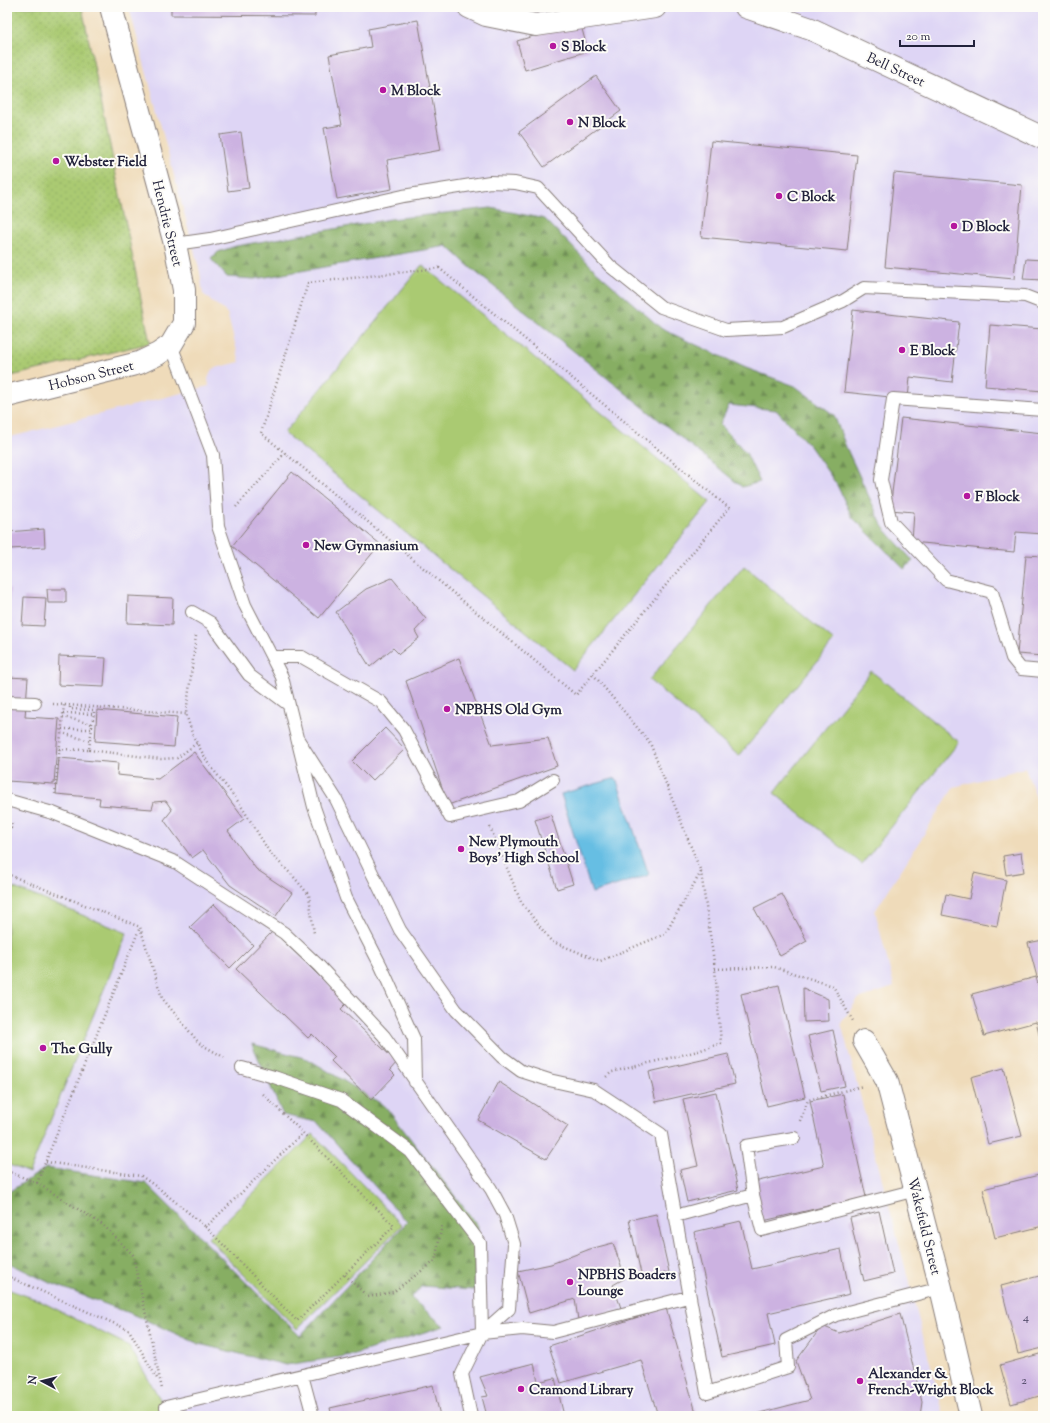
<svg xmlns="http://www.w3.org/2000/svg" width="1050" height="1423" viewBox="0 0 1050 1423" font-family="'Sorts Mill Goudy',serif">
<defs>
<pattern id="forest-firs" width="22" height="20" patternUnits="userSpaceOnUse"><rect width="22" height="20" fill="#87ae64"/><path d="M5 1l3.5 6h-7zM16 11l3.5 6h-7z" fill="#6e8d54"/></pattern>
<pattern id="park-dots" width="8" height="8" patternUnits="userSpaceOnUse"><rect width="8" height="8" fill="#aaca72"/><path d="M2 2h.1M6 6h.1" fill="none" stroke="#92ad64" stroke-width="1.8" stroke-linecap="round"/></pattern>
</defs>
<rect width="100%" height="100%" fill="#fdfcf7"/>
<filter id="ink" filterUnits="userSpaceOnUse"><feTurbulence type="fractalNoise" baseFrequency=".025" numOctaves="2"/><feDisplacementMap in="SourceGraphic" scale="8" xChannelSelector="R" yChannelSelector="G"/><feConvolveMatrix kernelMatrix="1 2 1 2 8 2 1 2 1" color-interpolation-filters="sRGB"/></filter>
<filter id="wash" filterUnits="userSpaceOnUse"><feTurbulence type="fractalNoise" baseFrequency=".012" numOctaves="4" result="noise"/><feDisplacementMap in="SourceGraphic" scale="16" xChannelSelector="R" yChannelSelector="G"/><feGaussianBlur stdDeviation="0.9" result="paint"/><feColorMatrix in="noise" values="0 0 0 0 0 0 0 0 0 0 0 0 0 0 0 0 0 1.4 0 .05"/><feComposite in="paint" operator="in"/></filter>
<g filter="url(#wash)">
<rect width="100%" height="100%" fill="#efdbba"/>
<path fill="#ded5f5" d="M129,7H1043V815L1025,768L954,787L875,911L894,987L858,999L841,1023L944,1416H7V438L209,386L208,379L212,369L240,362L227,313L203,294L200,272Z"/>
<path fill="#aaca72" stroke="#667656" d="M422,265L710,502L573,670L284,433Z
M744,566L834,641L739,756L649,680Z
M871,671L959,742L862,864L774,793Z
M7,885L127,933L29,1173L7,1164Z
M313,1134L402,1225L297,1329L208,1238Z
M7,1289L38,1300L129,1346L170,1416H7Z"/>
<path fill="url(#forest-firs)" stroke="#546850" d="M491,208L545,219L596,271L662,329L746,368L795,386L834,415L846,447L883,527L913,561L904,569L852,517L837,485L810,446L776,410L729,405L720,424L746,453L760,482L742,487L472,269L447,246L254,279L227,277L211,259L218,252L236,246L391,219Z
M252,1044L308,1059L385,1106L478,1226L474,1290L422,1286L411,1298L444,1326L352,1355L286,1365L199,1344L134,1315L48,1282L7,1262V1193L46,1168L146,1183L300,1336L407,1222L317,1122L283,1115Z"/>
<path fill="url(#park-dots)" stroke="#667656" d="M7,7H82L150,343L7,377Z"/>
<path fill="#66bee3" stroke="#44708f" d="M616,778L649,875L592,893L561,794Z"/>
<g id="blocks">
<path fill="#ccb2e1" d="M171,7H315V16L171,15Z
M418,20L441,150L387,160L392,189L337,199L324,128L342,125L329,55L371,47L368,29Z
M580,22L588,51L525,70L517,41Z
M596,76L621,111L544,167L519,132Z
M241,132L249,188L228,191L220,135Z
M711,141L857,155L847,251L701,237Z
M894,173L1022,185L1014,279L885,267Z
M1026,259L1043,260V280L1023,279Z
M853,310L959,322L952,382L910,377L908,399L844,392Z
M990,325L1043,329V391L985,386Z
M901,418L1043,433V534L1016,532L1014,552L912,542L914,512L890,510Z
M292,472L380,544L319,618L232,546Z
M44,529L45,547L10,549L8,532Z
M1026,555L1043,556V656L1017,654Z
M392,578L426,619L415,631L419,638L399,654L393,648L370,667L336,612L366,589Z
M7,589H10L8,614H7Z
M47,589H66V603H48Z
M128,596L173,598L172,625L127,623Z
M24,597L46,598L44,626L22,625Z
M59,656L106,658L104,687L58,685Z
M459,658L492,745L548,738L557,766L448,805L406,681Z
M7,677L28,678L25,717L59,719L54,784L7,781Z
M97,710L177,717L174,747L95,741Z
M385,728L405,749L372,781L352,761Z
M194,752L244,819L228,831L256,869L292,893L276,916L230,885L203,850L192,858L164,820L172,810L166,801L154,802L152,809L99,805L100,798L56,794L59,758L118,763L117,775L158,779Z
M551,815L573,884L557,889L535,820Z
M1021,853L1024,872L1006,875L1003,856Z
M974,873L1006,880L997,926L942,915L946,894L969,899Z
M782,894L807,941L780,956L754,908Z
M214,904L253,945L230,968L190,927Z
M273,931L347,1003L341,1009L397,1062L390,1070L395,1075L371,1100L331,1061L335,1057L312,1034L308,1038L236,969Z
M1043,940V975L1037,977L1028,943Z
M1036,977L1039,988L1042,987L1043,991V1042H1041L1036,1022L984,1036L972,994Z
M779,985L805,1097L767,1106L741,994Z
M803,988L828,999L829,1021L804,1022Z
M833,1030L845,1086L821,1091L808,1036Z
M728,1054L735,1084L656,1102L649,1072Z
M1004,1068L1022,1136L988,1144L971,1077Z
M499,1082L568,1126L546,1159L478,1120Z
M716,1092L738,1190L687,1202L680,1170L698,1166L683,1099Z
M843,1094L866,1197L763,1221L754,1182L824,1166L810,1101Z
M1043,1174V1226L995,1238L983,1189Z
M879,1211L893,1274L864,1281L850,1218Z
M656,1214L669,1272L642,1278L629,1220Z
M741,1221L752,1269L841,1249L850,1294L768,1313L775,1345L722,1357L694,1232Z
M613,1243L625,1278L613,1285L621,1308L578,1320L575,1299L529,1313L518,1271L551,1264L590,1249Z
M1043,1275V1348L1018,1354L1001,1286Z
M666,1308L697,1416H658L641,1360L561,1383L549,1346Z
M900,1314L922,1402L920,1416H748L810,1400L796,1361L822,1326L839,1333Z
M1043,1353V1395L1011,1404L1000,1365Z
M534,1363L538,1382L555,1378L564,1416H487L482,1397L488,1396L480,1377Z
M433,1385L440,1416H332L330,1408Z"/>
</g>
</g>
<g filter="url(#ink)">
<use href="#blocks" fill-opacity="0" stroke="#887e7a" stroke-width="1"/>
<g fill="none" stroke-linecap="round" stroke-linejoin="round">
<defs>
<path id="lane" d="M175,244L210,239L403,196L490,182L515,183L538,188L610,266L661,307L726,330L783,327L843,301L864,288L1025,296L1043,303
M171,345L213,455L218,526L245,605L282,677L314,807L346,898L381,966L414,1039L415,1082
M1043,410L893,399L881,480L891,522L946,580L992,592L1012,658L1021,669L1043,671
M192,612L211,623L249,675L289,705
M272,657H302L381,702L404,730L450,817L519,801L553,780
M7,702L35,703
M297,738L336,799L400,930L456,1010L502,1057L521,1071L549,1080L594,1090L661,1134L707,1393L788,1367L786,1340L836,1315L941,1288
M7,800L53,813L175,862L284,933L319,966L384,1036L491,1189L505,1215L514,1244L509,1309L482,1333L462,1374L471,1416
M242,1068L274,1077L341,1100L411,1152L480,1243L482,1333
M753,1195L746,1146L794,1138
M675,1216L753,1195L762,1230L916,1190
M302,1375L313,1416
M168,1416L166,1407L482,1333L522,1329L553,1332L688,1297"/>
<path id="street" d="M469,7L486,15L536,25L655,7
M746,7L811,29L1043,138
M7,396L139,363L158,354L171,345L184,323V290L175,244L111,7
M864,1041L887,1081L941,1288L971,1416"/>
</defs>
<use href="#lane" stroke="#887e7a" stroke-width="14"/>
<use href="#street" stroke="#887e7a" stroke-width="24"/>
<path stroke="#887e7a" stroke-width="2.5" stroke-dasharray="1 3" stroke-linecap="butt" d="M439,268L729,508L576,695L261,433L308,283Z
M236,507L285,453
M196,636L186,714L193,736L208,763L240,804L270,853L293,876L309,895L314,934
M593,674L650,743L701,872L715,969L721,1043L698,1051L612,1072L606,1077
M53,704L186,714
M63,713L94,714V710L70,709V705
M92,724L94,714
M62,729H92V724L63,717
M90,740L92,729
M59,749L89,750L90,741L62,733
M89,750L161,759L177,758L197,743
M55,794L64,705
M7,827L11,828L12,823H14
M490,827L521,902L551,941L600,961L665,934L701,872
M7,874L140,927L162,998L199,1043L227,1059
M715,969L774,967L833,986L853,1021
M263,1094L303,1133
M800,1121L808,1100L863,1086
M303,1133L394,1226L297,1321L206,1227Z
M46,1162L141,1176L161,1190L206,1227
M7,1171L37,1183L103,1225L133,1255L162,1389
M37,1183L140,927
M345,1275L368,1297L393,1292L435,1261L442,1225
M7,1276L129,1330L158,1380"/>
<use href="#lane" stroke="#fff" stroke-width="12"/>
<use href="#street" stroke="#fff" stroke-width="22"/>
</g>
</g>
<g fill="#b5179e" stroke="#fdfcf7" stroke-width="1.5">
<circle cx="553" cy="46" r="4"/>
<circle cx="383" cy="90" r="4"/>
<circle cx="570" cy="122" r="4"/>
<circle cx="56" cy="161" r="4"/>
<circle cx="779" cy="196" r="4"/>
<circle cx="954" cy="226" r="4"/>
<circle cx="902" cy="350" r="4"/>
<circle cx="967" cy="496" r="4"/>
<circle cx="306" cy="545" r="4"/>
<circle cx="447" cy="709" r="4"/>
<circle cx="461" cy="849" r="4"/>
<circle cx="43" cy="1048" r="4"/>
<circle cx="570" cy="1282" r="4"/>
<circle cx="860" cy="1381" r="4"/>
<circle cx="521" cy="1389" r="4"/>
</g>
<g text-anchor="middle" stroke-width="4" stroke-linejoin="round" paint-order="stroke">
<g font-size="12" fill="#4c4664">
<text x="1026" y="1321">4</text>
<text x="1024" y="1384">2</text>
</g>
<g font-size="14" font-weight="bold" fill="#22223b" stroke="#fdfcf7" text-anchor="start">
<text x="561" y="51">S Block</text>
<text x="391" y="95">M Block</text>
<text x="578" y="127">N Block</text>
<text x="64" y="166">Webster Field</text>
<text x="787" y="201">C Block</text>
<text x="962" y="231">D Block</text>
<text x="910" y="355">E Block</text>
<text x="975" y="501">F Block</text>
<text x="314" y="550">New Gymnasium</text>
<text x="455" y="714">NPBHS Old Gym</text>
<text x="469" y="846">New Plymouth<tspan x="469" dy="16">Boys' High School</tspan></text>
<text x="51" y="1053">The Gully</text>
<text x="578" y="1279">NPBHS Boaders<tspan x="578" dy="16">Lounge</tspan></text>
<text x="868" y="1378">Alexander &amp;<tspan x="868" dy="16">French-Wright Block</tspan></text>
<text x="529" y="1394">Cramond Library</text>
</g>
<g font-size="14" fill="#22223b" stroke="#fdfcf7">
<text transform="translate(896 69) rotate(25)" y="5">Bell Street</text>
<text transform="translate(168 223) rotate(76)" y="5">Hendrie Street</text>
<text transform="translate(91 375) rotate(-14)" y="5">Hobson Street</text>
<text transform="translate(925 1226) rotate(76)" y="5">Wakefield Street</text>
</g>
</g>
<rect width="1050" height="1423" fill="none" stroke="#fdfcf7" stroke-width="24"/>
<g transform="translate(42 1381) rotate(277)" stroke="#fdfcf7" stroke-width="3" paint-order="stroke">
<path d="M0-3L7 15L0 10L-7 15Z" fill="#22223b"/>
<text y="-6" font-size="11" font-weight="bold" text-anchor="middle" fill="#22223b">N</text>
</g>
<path d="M900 40v6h74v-6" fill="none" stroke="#22223b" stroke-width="2"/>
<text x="906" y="40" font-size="12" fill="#22223b" stroke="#fdfcf7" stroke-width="3" paint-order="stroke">20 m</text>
</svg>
